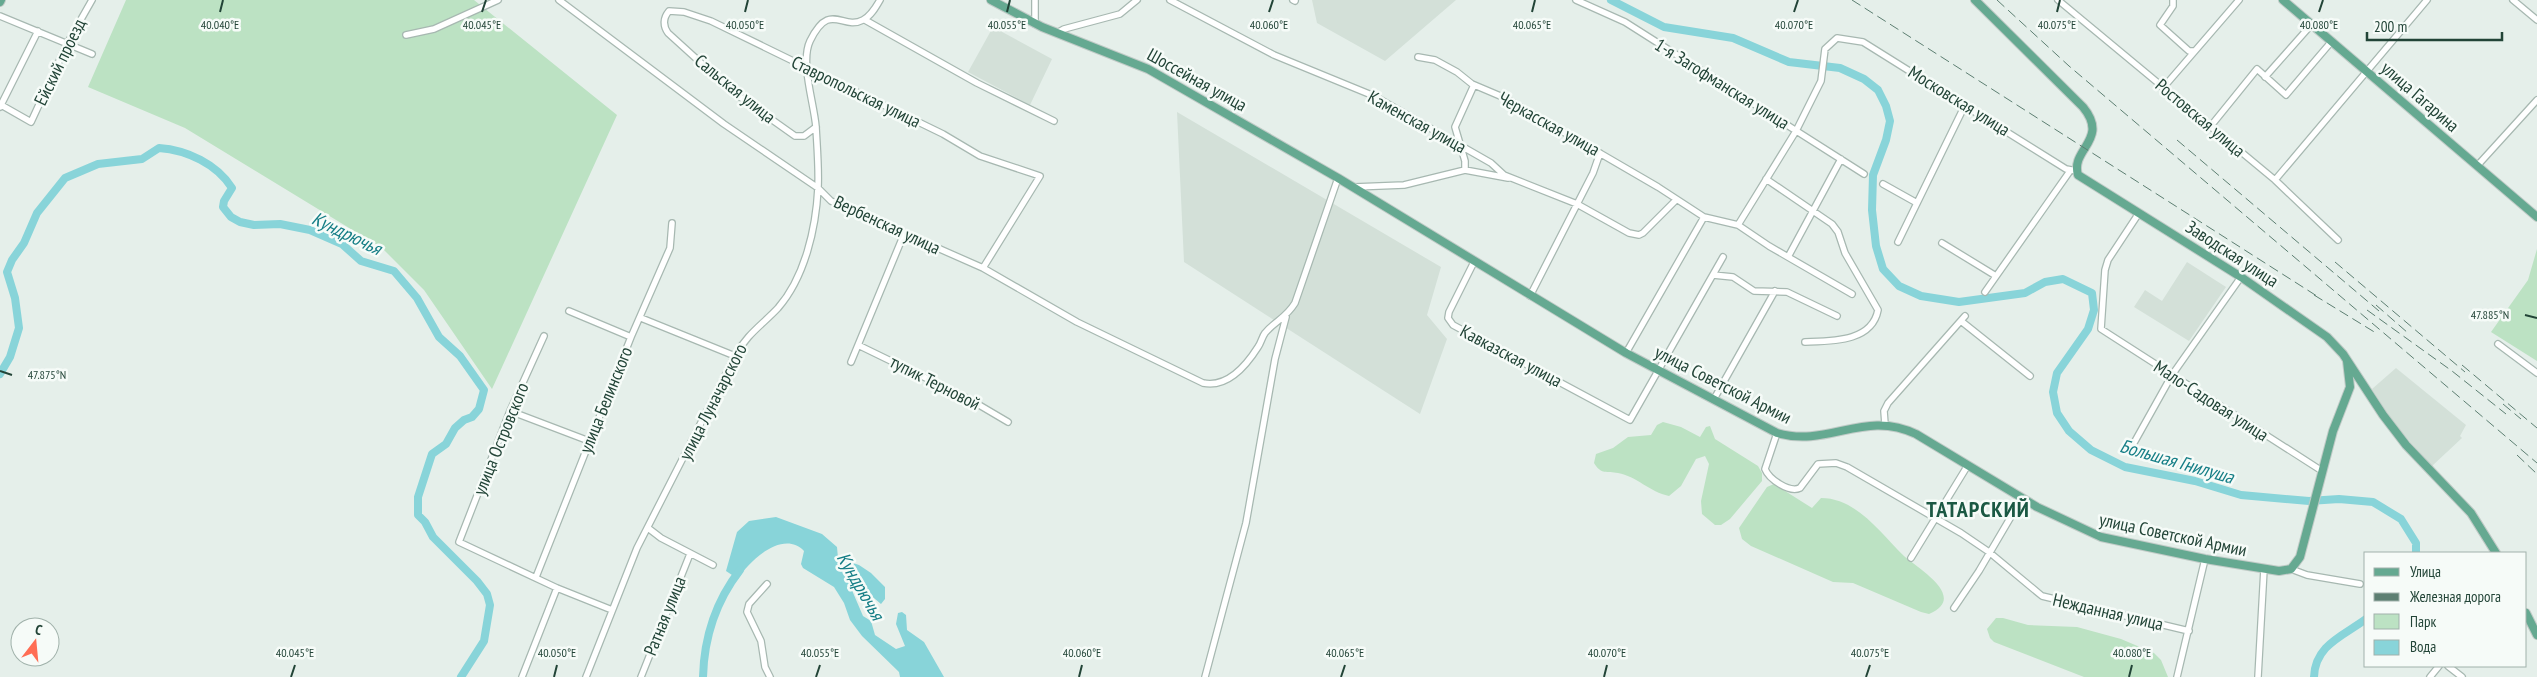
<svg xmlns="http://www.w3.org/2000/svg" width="2537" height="677" viewBox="0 0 2537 677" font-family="'PT Sans Narrow',sans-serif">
<rect width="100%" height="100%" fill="#e5efea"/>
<path fill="#d3e0d8" d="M1312,0H1456L1385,61L1317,23Z
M993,27L1052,59L1030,105L968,72Z
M1177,112L1441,267L1427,315L1447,339L1420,414L1184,262Z
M2187,262L2226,287L2189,341L2134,307L2145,290L2162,301Z
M2396,368L2466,425L2460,436L2462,438L2432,466L2395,425L2372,389Z"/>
<path fill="#bce2c3" d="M126,0H474L617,115L492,389L424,290L382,248L185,128L88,87Z
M2537,249V361L2491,332L2528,280Z
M1663,422L1681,427L1700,437L1706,427L1710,426L1715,439L1758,466L1762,473V481L1730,519L1721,525H1715L1702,514L1701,501L1709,464L1705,456L1696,459L1681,486L1669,496C1650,492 1636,476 1618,473C1607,471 1601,475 1594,463L1596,454L1613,448L1628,437L1651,435L1657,425Z
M1774,484L1812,508L1821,498C1857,498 1881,534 1904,556C1917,568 1969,597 1929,614L1921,612L1853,583L1833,582L1751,546L1742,539L1739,528L1767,487Z
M1996,618H2003L2028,625L2077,627L2121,639L2154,653L2161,660L2168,677H2084L1994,642L1990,638L1987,629Z"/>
<path fill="#88d4d9" d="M776,517L822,534L837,547L838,558L859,565L871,573L885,587V599L881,604L856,583L852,584L851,588L863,616L871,621L875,635L896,649L905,646L896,624L898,613L902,612L906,615L907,630L924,642L944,677H900L899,672L862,636L850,620L844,603L834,587L803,568L801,564L804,551C783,529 749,561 738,579L726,571L737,532L749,521Z"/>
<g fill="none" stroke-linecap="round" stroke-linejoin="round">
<path stroke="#88d4d9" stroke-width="8" d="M1611,0L1664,27L1733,38L1789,62L1840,68L1864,79L1878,90L1886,106L1890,121L1886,140L1873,175L1872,210L1876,246L1883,269L1899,286L1921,296L1959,302L2025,293L2045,282L2063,279L2092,293L2094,310L2088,329L2057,373L2053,392L2057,413L2069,431L2091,450L2125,467L2195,481L2241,495L2309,501L2339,499L2373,502L2401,519L2416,543V553
M0,374L10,357L19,328L15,298L7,272L12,260L24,243L37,213L65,178L98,164L142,159L159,148C187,150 217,164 232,188L224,201L223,207L231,217L240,222L254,225L280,224L310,230L342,244L361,261L394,271L417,298L439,337L460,356L484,390L479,409L472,417L464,420L455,428L446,444L432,454L418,497V515L425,522L433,537L477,581L487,594L490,605L484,641L461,677
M703,677C704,638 716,601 740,570
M2314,677C2315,645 2343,636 2366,619"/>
<defs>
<path id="minor" d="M559,0L724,124L818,188L831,201L983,268L1077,322L1203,383C1227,388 1246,366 1258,347C1261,343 1262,337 1265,333C1275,321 1286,318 1295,303L1338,178
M1035,0V24
M1170,0L1274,55L1374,96L1491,163L1504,175L1577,204L1629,233L1639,235L1643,233L1676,200
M1293,0L1295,1
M1576,0L1625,22L1864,174
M2058,0L2275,180L2338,240
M2173,0V6L2160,25L2189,51H2194
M2513,0L2537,20
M0,16L92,54
M865,20L977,83L1054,121
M1057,33L1064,29L1120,14L1137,0
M406,35L434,29L498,0
M1418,57L1435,60L1457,72L1472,84L1505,98L1658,187L1704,217L1738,225L1769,246L1852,294
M2265,77L2312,24
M2163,88L2239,0
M1,105L31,122L67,44L92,0
M0,107L38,31
M816,127L804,136H795L733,92L668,33C663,26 663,18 669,11L684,12L711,21L943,134L980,156L1040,176L983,268
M2210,127L2257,69L2286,95L2332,41
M2477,166L2537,100
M1465,170V161L1455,127L1474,85
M1766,179L1832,224L1838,232L1845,253L1878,310C1872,342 1832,341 1805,342
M2275,180L2427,0
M1883,184L1917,203
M1354,187L1404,185L1465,170L1508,178
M2139,213L2108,260L2105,270L2101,329L2322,471
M1738,225L1796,131L1821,81L1825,49L1837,38L1863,42L2066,169L2077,171
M1898,242L1965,105
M1942,243L1996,276
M1788,257L1841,159
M1474,262L1449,312L1448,318L1453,325L1630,420L1723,257
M1713,275L1733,277L1754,291L1787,292L1837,316
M1985,292L2070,171
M1530,296L1593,173L1600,153
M569,311L631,337
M641,318L735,356
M1961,321L2030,376
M544,336L510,411L459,542L557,588L612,610
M2498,344L2537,373
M860,346L969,399L1008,422
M1626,353L1704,217
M851,362L904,234
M1714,399L1775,291
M510,411L589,441
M1885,424L1884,411L1888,403L1965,316
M1777,433L1765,469C1769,479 1789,493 1800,488L1818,464L1836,463L1847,467L1961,533L1989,552L2042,596L2189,631
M2130,450L2172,375L2241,277
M648,528L661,538L713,565
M1911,558L1968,465
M2291,569L2307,575L2360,584
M536,577L631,337L670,248L672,223
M767,584L749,604L747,612L761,641L765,667L770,677
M1954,608L1979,571L2022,498
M2448,666L2462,677
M522,677L557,588
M586,677L637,548L735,356C747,334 762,325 778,308C805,277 816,228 818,188C819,168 817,146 816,127C814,103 800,62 810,41C830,0 842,31 863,20C871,16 876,7 880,0
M641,677L690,554
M1205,677L1246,523L1275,359L1286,317
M2177,677L2205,559
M2258,677L2264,569
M2430,677L2439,666"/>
<path id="major" d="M991,0L1042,27L1148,69L1338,178L1626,353L1777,433C1829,448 1864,409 1916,434L2037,507L2101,537L2205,559L2279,571L2291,569L2300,557L2333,431L2350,387L2347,361
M1975,0L2083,107C2110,140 2070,149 2078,175L2241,277L2327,337L2343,354L2383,415L2406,445L2471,513L2496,553
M2283,0L2537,217
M0,2L1,0
M2526,613L2537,635"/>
</defs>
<use href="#minor" stroke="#a7b8b1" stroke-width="8"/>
<use href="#major" stroke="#c1cbc7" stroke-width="10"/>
<use href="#minor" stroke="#fff" stroke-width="5.5"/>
<use href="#major" stroke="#65a991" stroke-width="8"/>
<path stroke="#5d7f72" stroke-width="1" stroke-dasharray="10 5" stroke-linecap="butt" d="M1852,0L2320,298
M1997,0L2069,66L2537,463
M2177,140L2379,311
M2335,262L2465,372
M2314,295L2376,333
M2376,305L2408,333
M2367,310L2452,371L2506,414
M2462,365L2537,428
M2503,404L2521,419
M2517,455L2537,474"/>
</g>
<path fill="none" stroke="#224437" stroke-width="2" d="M220,12L223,0M482,12L486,0M745,12L748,0M1007,12L1010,0M1269,12L1273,0M1532,12L1535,0M1794,12L1798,0M2057,12L2060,0M2319,12L2323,0M2525,315L2537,318M0,371L12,375M291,677L295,665M554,677L557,665M816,677L820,665M1079,677L1082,665M1341,677L1345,665M1604,677L1607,665M1866,677L1870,665M2129,677L2132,665"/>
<g text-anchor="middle" stroke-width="5" stroke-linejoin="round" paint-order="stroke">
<g font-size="18" fill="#224437" stroke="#f6fbf8">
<text transform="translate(60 62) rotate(-64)" y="6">Ейский проезд</text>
<text transform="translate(1197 80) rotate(29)" y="6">Шоссейная улица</text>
<text transform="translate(1722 84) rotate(32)" y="6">1-я Загофманская улица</text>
<text transform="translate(735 89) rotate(39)" y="6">Сальская улица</text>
<text transform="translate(856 92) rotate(26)" y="6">Ставропольская улица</text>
<text transform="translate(2420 97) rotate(41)" y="6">улица Гагарина</text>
<text transform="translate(1959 101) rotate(32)" y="6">Московская улица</text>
<text transform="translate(2200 118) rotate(40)" y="6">Ростовская улица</text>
<text transform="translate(1417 122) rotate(29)" y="6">Каменская улица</text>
<text transform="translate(1549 124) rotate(29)" y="6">Черкасская улица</text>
<text transform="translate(887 225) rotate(25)" y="6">Вербенская улица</text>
<text transform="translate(2232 254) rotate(33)" y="6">Заводская улица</text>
<text transform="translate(1511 356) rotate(28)" y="6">Кавказская улица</text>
<text transform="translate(935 383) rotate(27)" y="6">тупик Терновой</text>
<text transform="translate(1723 385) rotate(27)" y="6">улица Советской Армии</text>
<text transform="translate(606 400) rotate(-68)" y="6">улица Белинского</text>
<text transform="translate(2211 401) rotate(33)" y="6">Мало-Садовая улица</text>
<text transform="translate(713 402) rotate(-63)" y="6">улица Луначарского</text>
<text transform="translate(501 439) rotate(-68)" y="6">улица Островского</text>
<text transform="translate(2173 535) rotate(12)" y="6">улица Советской Армии</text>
<text transform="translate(2108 612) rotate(13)" y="6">Нежданная улица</text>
<text transform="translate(665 616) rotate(-68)" y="6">Ратная улица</text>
</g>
<g font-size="19" font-style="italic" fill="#157e86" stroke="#f6fbf8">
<text transform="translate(347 233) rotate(26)" y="7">Кундрючья</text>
<text transform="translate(2177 461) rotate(16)" y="7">Большая Гнилуша</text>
<text transform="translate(861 586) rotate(60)" y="7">Кундрючья</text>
</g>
<g font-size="22" font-weight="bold" letter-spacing="1" fill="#1b5843" stroke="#f6fbf8">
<text x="1978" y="517">ТАТАРСКИЙ</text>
</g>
</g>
<g font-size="12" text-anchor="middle" fill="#224437" stroke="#f6fbf8" stroke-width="5" stroke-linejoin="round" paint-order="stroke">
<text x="220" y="29">40.040°E</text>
<text x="482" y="29">40.045°E</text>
<text x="745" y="29">40.050°E</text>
<text x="1007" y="29">40.055°E</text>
<text x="1269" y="29">40.060°E</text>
<text x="1532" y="29">40.065°E</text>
<text x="1794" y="29">40.070°E</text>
<text x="2057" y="29">40.075°E</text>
<text x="2319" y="29">40.080°E</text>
<text x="2490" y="319">47.885°N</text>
<text x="47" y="379">47.875°N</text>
<text x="295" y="657">40.045°E</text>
<text x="557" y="657">40.050°E</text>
<text x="820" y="657">40.055°E</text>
<text x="1082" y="657">40.060°E</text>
<text x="1345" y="657">40.065°E</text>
<text x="1607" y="657">40.070°E</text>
<text x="1870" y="657">40.075°E</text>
<text x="2132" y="657">40.080°E</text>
</g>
<rect x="2364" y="552" width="162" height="115" fill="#f6fbf8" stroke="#a1b2ab"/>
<rect x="2374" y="568" width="25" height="8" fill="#65a991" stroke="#a1b2ab"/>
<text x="2410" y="577" font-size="15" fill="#224437">Улица</text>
<rect x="2374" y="593" width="25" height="8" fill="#5d7f72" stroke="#a1b2ab"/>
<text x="2410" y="602" font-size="15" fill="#224437">Железная дорога</text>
<rect x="2374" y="614" width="25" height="15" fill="#bce2c3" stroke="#a1b2ab"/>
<text x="2410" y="627" font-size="15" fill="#224437">Парк</text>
<rect x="2374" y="640" width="25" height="15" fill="#88d4d9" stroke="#a1b2ab"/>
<text x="2410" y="652" font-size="15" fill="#224437">Вода</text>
<g transform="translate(35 642) rotate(16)"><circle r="24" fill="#f6fbf8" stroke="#a1b2ab"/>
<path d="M0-4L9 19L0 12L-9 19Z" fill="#ff6d54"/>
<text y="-8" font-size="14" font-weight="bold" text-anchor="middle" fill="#224437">С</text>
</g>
<path d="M2367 32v8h135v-8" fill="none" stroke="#224437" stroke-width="2.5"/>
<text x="2374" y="32" font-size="15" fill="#224437" stroke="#f6fbf8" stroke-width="4" paint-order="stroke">200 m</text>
</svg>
